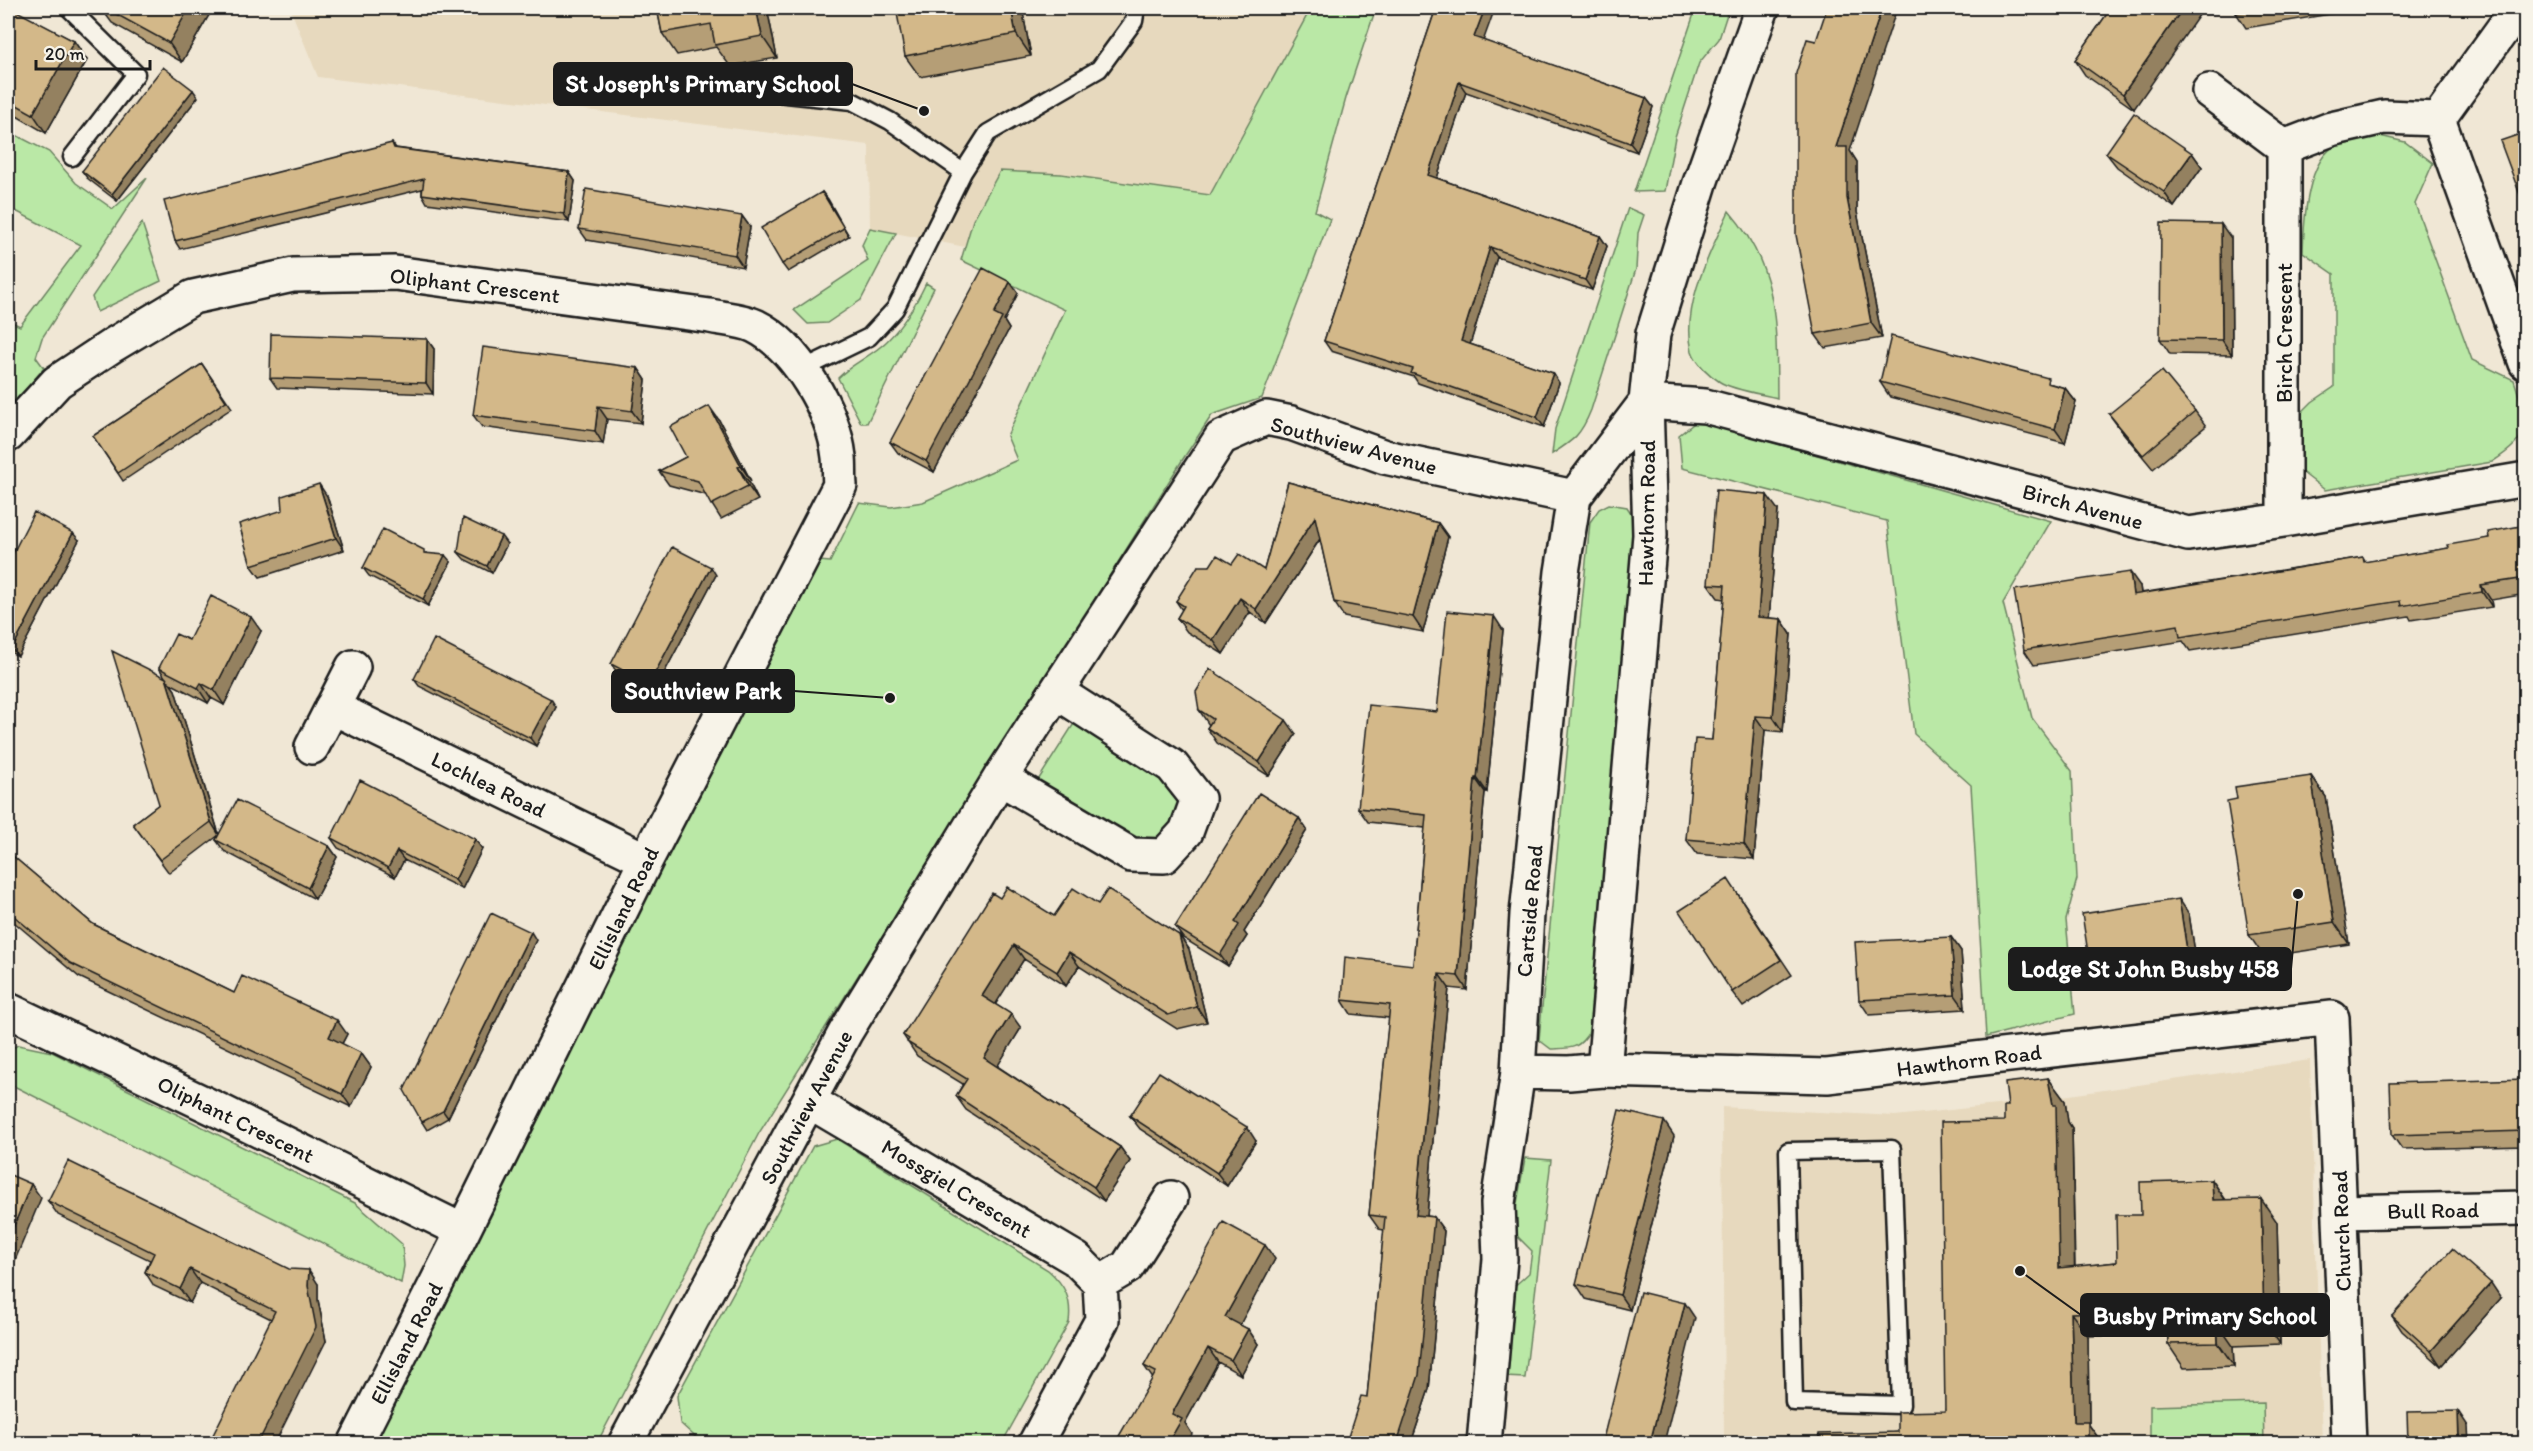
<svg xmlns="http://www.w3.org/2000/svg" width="2533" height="1451" viewBox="0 0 2533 1451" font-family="Itim,sans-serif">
<rect width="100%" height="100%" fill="#f0e7d5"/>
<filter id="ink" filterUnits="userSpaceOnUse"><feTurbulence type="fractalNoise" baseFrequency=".0167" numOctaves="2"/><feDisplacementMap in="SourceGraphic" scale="12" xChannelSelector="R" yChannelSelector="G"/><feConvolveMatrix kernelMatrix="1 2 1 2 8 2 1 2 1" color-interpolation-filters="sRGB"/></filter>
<g filter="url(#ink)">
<path fill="#e7d9be" d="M290,8H1311L1210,195L1061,174L1000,171L973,220L965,247L870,228L869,145L318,77Z
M2310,1060L2322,1443H1724L1722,1107L1895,1116L2015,1103Z"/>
<path fill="#bae8a6" stroke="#6b8261" stroke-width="1.5" d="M1311,8H1376L1346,98L1315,211L1330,219L1262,398L1212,415L1183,459L759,1133L597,1443L374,1444L664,859L819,561L830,562L859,503L891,507L923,502L1017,460L1007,436L1065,310L961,260L973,220L1000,171L1061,174L1210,195Z
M1696,8H1729L1719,39L1699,63L1675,137L1665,191L1634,192Z
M8,131L49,152L76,183L113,209L147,178L42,338L36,357L44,368L8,410V333L12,322L20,326L81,245L8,207Z
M2380,136L2405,142L2433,163L2415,204L2472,360L2514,380C2528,424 2533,436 2492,462L2325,490L2299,470L2300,414L2312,402L2334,387V274L2303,252C2304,221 2306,159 2338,144C2349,138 2367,139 2380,136Z
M1628,208L1644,215L1638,233L1636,269L1591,410C1581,435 1574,440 1552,454L1555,429Z
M1729,211C1780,270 1776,325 1777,398C1761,394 1733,390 1720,382C1709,375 1696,363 1692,351C1681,306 1711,251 1729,211Z
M142,223L161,281L97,312L92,297Z
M870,228L896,233L861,300L827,323L808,324L794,310L868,261L862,245Z
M926,283L934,288L867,423H861L838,378C852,363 872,356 887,341C903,325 916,304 926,283Z
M1697,421L2051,521L2003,603L2032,718L2072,771L2077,879L2066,920L2075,1014L1986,1037L1971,785L1914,734L1887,521L1682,468L1679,435Z
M1609,504L1627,507L1637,522L1589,1032C1578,1050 1571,1048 1551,1049L1539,1040L1541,1017L1590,522L1599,509Z
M1075,722L1168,776L1181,800L1174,830L1150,840L1126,838L1035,785Z
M18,1045L52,1052L355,1203L402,1244L404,1266L401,1283L8,1083V1050Z
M837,1139L1048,1270C1065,1285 1072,1299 1069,1322L1002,1443H702L680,1423L677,1396L813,1146Z
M1525,1158L1551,1160L1525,1378L1504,1377L1510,1290L1529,1273L1532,1251L1512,1231Z
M2263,1403L2264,1443H2150V1406Z"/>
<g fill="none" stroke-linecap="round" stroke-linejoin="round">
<defs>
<path id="lane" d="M69,8L136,74L72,157
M693,84L852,101L890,121L963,172
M803,369L869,337L895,309L963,172L988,133L1099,69L1134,21L1136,8
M1892,1149L1901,1405L1794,1402L1788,1151Z"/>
<path id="street" d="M2209,91L2284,147
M2438,119L2518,8
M1646,402L1705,406L2188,534L2284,520L2526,479
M8,435L57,382L113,345L193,297L293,275L395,273L710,316C724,319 743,320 755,326C796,346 834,412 839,457C840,466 839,476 840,485L646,860L463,1231L355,1444
M2284,520V147L2331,129L2384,117L2438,119L2526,363
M332,707L646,860
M312,747L353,667
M1000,778L1131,855L1164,856L1186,832L1198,799L1172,766L1057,692
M8,1010L222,1112L463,1231
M1604,1070L1650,535L1646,402L1653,334L1700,183L1762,8
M1518,1072L1569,1073L1604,1070L1827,1076L2332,1018L2349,1444
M809,1101L1076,1259L1100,1283L1102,1320L1035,1444
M2341,1212L2526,1208
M1100,1283L1127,1267L1171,1198
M625,1444L845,1033L1000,778L1221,438L1266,418L1291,423L1385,457L1574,497
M1484,1444L1500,1259L1498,1203L1518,1072L1527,914L1562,572L1574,497L1646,402"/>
</defs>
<use href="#lane" stroke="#1c1c1c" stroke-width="21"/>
<use href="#street" stroke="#1c1c1c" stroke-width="38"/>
<use href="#lane" stroke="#f7f3e8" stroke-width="16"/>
<use href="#street" stroke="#f7f3e8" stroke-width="33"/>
</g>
<path fill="#b59e76" stroke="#1c1c1c" stroke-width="1.5" d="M8,8L74,41L87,60L46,133L8,111Z
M101,8H213L182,62L112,23Z
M657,8H767L777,58L730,66L716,47L677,55L662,33Z
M1022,8L1031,56L920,77L905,56Z
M1436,8L1484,41L1646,98L1653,107L1637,152L1466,92L1437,178L1600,236L1607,246L1592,290L1497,257L1470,344L1553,373L1559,383L1544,427L1418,383L1414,377L1331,351L1324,341Z
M1666,8H1687L1685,14Z
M2111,8L2134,109L2085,75L2075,60Z
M2235,8H2366L2246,28L2236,13Z
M1816,41L1850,151L1857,162V212L1882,338L1825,348L1815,334Z
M198,97L117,201L87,178L82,171Z
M392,143L396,148L569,172L575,181L569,222L427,203L422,194V189L180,249L175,241Z
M2106,153H2192L2202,167L2174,207L2117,167Z
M822,192L849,236L788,272L782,264Z
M742,216L750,227L743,267L587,240L579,229Z
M2231,238L2232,355L2170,354L2160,339Z
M1018,293L1004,321L1009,329L934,472L898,453L890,442Z
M427,339L434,349L433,394L277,388L270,378Z
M202,364L232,408L123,481L93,436Z
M638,368L646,380L641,423L607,419L603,444L482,427L473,415Z
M1880,382L2052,384L2065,388L2076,402L2065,443L1890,397Z
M2195,411L2206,426L2153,469L2120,429L2109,414Z
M719,420L751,481L749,482L758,500L721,519L706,495L669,485L659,471L686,457Z
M1288,482L1438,523L1448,537L1423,632L1344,617L1334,602L1320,539L1266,623L1250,612L1223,654L1187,632L1177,618L1182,610L1176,601L1210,566L1232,564L1264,570Z
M327,496L344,550L260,577L251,565L283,510Z
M1778,510L1769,618L1781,619L1791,634L1783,732L1765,730L1754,859L1697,854L1686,839L1712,740L1724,599L1718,598L1708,584Z
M2526,525V594L2491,600L2492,607L2411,620L2409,616L2190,651L2183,641L2034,665L2024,650L2140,586L2141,593L2363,557L2366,562L2449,548L2489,538Z
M79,540L18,656L8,651V563Z
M507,544L492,573L464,559L458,552Z
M426,553L451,562L428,606L369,576L363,568Z
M716,575L654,692L616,671L611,664Z
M1503,630L1487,792H1485L1467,990L1449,988L1433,1140L1427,1216L1434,1217L1444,1231L1429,1389L1411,1443H1346L1367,1397L1384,1230L1379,1229L1369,1215L1389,1018L1351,1014L1342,1000L1413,965L1425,828L1368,822L1358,808Z
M261,631L224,705L211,698L208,703L170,683L175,690L219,834L329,846L337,857L315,899L224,851L216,840L219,835L169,873L133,824L159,804L165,677L159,668L189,640Z
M414,679L556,707L536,746L419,686Z
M1199,710L1296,734L1269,776L1217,743L1207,728L1209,725Z
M2311,776L2326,797L2349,944L2264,957L2249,935L2237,799Z
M1299,818L1307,830L1244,932L1247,936L1228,966L1183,938L1175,927Z
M331,838L475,839L482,849L462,889L404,860L395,877L338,848Z
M8,852L93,924L234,993L347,1034L342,1044L361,1053L371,1067L351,1107L79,977L8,917Z
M1738,894L1792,975L1743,1007L1732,992Z
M1000,898L1054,916L1098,904L1179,935L1189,949L1207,1022L1177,1029L1079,966L1066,986L1024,959L995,1004L1021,1028L997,1066L1120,1147L1130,1161L1104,1201L966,1110L956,1096L963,1084L917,1056L903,1035Z
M2189,914L2198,972L2101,987L2091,972Z
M1951,937L1961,951L1965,1009L1869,1015L1859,1000Z
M536,940L448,1118L427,1130L422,1122Z
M2048,1078L2065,1101L2068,1122L2072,1128L2075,1267L2117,1262L2141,1215L2212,1180L2226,1200L2277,1222L2280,1344L2233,1346L2234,1366L2184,1368L2168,1344V1334L2088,1336L2089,1425L2102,1443H1819L1898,1432L1945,1411L2004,1121L2008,1106Z
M2526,1079V1146L2402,1149L2392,1135Z
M1130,1116L1256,1141L1227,1186L1140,1129Z
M1674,1136L1630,1310L1586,1299L1576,1284Z
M48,1201L318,1284V1300L326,1341L271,1319L200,1283L190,1303L154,1286L145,1272L150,1260L58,1215Z
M1275,1259L1239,1325L1248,1329L1258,1344L1241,1375L1218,1362L1185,1423L1192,1434L1144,1366Z
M2501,1298L2441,1366L2402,1331L2392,1316Z"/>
<path fill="#948160" stroke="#1c1c1c" stroke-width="1.5" d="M189,8H213L182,62L169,43Z
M756,8H767L777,58L762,36Z
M1011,8H1022L1031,56L1016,34Z
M1485,8H1495L1481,47L1474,37Z
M1680,8H1687L1685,14Z
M1882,8H1897L1850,151L1857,162V212L1882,338L1871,323L1847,198L1836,147Z
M2183,8H2204L2134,109L2123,94Z
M74,41L87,60L46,133L33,114Z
M1459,82L1466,92L1435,184L1428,175Z
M193,90L198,97L117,201L112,194Z
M1646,98L1653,107L1637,152L1630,143Z
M2192,153L2202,167L2174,207L2164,192Z
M569,172L575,181L569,222L564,214Z
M822,192L828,199L849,236L844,228Z
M742,216L750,227L743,267L735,255Z
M2221,224L2231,238L2232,355L2222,340Z
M1600,236L1607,246L1592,290L1585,280Z
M1490,247L1497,257L1468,351L1461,341Z
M1010,282L1018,293L1004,321L1009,329L934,472L926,461L994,314Z
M427,339L434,349L433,394L426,383Z
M638,368L646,380L641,423L632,411Z
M1553,373L1559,383L1544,427L1537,417Z
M2065,388L2076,402L2065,443L2055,429Z
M598,406L607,419L603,444L595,431Z
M709,406L719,420L751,481L741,466Z
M738,467L749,482L758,500L748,486Z
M319,484L327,496L344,550L336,538Z
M1767,495L1778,510L1768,632L1758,617Z
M1315,517L1325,531L1266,623L1256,609Z
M1438,523L1448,537L1423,632L1413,617Z
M73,533L79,540L18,656L12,649Z
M501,536L507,544L492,573L487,566Z
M445,555L451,562L428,606L423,599Z
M711,567L716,575L654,692L649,684Z
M2130,572L2140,586L2143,609L2133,595Z
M2481,585L2491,600L2492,607L2482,592Z
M1240,598L1250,612L1223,654L1213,640Z
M1494,616L1503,630L1487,792L1477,778Z
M251,617L261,631L224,705L214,690Z
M1781,619L1791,634L1783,732L1773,717Z
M166,678L175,690L219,835L211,822Z
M201,683L211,698L208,703L198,688Z
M551,699L556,707L536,746L530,738Z
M1755,716L1765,730L1754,859L1744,844Z
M1286,720L1296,734L1269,776L1259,762Z
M2311,776L2326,797L2349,944L2334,922Z
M1475,778L1485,792L1467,990L1458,976Z
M1299,818L1307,830L1244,932L1247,936L1228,966L1220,955L1235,922Z
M475,839L482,849L462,889L455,880Z
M329,846L337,857L315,899L308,888Z
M397,851L404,860L395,877L388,868Z
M2179,899L2189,914L2198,972L2188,957Z
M531,932L536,940L448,1118L443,1111Z
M1179,935L1189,949L1207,1022L1197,1007Z
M1951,937L1961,951L1965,1009L1955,995Z
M1014,945L1024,959L992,1010L982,996Z
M1069,952L1079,966L1066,986L1057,972Z
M1439,974L1449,988L1433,1140L1426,1229L1416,1215L1424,1126Z
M1011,1014L1021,1028L994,1072L984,1058Z
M337,1020L347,1034L338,1051L329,1037Z
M361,1053L371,1067L351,1107L342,1094Z
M2048,1078L2065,1101L2068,1122L2072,1128L2075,1291L2059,1268L2053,1105Z
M1664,1121L1674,1136L1630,1310L1620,1295Z
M1247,1127L1256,1141L1227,1186L1217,1173Z
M1120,1147L1130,1161L1104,1201L1094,1187Z
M2212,1180L2228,1204L2213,1200Z
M31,1184L41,1198L8,1277V1240Z
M2261,1199L2277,1222L2280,1344L2264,1321Z
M1434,1217L1444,1231L1429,1389L1411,1443H1397Z
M1265,1245L1275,1259L1236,1332L1225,1317Z
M190,1269L200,1283L190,1303L180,1289Z
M309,1270L318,1284V1300L326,1341L275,1443H258L308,1286Z
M2491,1283L2501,1298L2441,1366L2431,1351Z
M1685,1303L1695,1318L1664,1443H1650Z
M2071,1313L2088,1336L2089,1425L2102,1443H2088L2074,1422Z
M2217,1323L2233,1346L2234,1366L2218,1343Z
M1248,1329L1258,1344L1241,1375L1231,1360Z
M1208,1348L1218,1362L1185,1423L1192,1434L1187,1443H1168L1172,1414Z
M2458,1411L2468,1426L2469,1443H2459Z"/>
<path fill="#d3b889" stroke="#1c1c1c" stroke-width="1.5" d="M8,8H11L74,41L33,114L8,100Z
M105,8H189L169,43Z
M657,8H756L762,36L715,45L711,24L662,33Z
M896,8H1011L1016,34L905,56Z
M1436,8H1485L1474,37L1646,98L1630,143L1459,82L1440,140L1428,175L1600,236L1585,280L1490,247L1461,341L1553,373L1537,417L1411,373L1413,369L1324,341Z
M1827,8H1882L1836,147H1847V198L1871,323L1815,334L1796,235V73L1807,39L1816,41Z
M2111,8H2183L2123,94L2075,60Z
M2235,8H2270L2236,13Z
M163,67L193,90L112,194L82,171Z
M2134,113L2192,153L2164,192L2106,153Z
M2526,132V211L2500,141Z
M392,143L394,148L569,172L564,214L422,194L424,179L175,241L164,201Z
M586,189L742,216L735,255L579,229Z
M822,192L844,228L782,264L761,228Z
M2161,223L2221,224L2222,340L2160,339Z
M983,268L1010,282L994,314L1002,318L926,461L890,442Z
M271,334L427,339L426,383L270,378Z
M1891,336L2048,378L2047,383L2065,388L2055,429L1880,382Z
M483,347L638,368L632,411L598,406L595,431L473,415Z
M202,364L226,401L118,473L93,436Z
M2162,371L2195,411L2143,455L2109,414Z
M709,406L741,466L738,467L748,486L711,505L698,481L659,471L686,457L670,427Z
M1288,482L1438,523L1413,617L1334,602L1315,517L1256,609L1240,598L1213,640L1177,618L1184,606L1176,601L1198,566H1210L1217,555L1232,564L1239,554L1264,570Z
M319,484L336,538L251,565L239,524L283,510L282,496Z
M1716,490L1767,495L1758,617L1781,619L1773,717L1755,716L1744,844L1686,839L1695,739L1712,740L1725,585L1708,584Z
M34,512L73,533L12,649L8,646V563Z
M463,518L501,536L487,566L458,552Z
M2526,525V578L2481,585L2482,592L2401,606L2400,601L2180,637L2178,625L2024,650L2014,590L2130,572L2133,595L2363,557L2364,562L2449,548L2448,545L2489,538L2488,532Z
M383,529L424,550V553L445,555L423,599L363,568Z
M672,547L711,567L649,684L611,664Z
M211,596L251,617L214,690L201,683L198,688L159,668L176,634L189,640Z
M1447,611L1494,616L1477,778H1475L1458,976L1439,974L1424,1126L1416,1215L1434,1217L1419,1375L1397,1443H1346L1361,1396L1367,1397L1385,1217L1369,1215L1390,1005L1342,1000L1345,957L1413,965L1426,815L1358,808L1369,705L1437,712Z
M434,639L551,699L530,738L414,679Z
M112,651L166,678L211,822L160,860L133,824L159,804Z
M1210,669L1286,720L1259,762L1207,728L1213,719L1199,710L1196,692Z
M2311,776L2334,922L2249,935L2227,801L2237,799L2235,787Z
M360,780L475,839L455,880L397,851L388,868L331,838Z
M1259,793L1299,818L1235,922L1239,925L1220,955L1175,927Z
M237,800L329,846L308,888L216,840Z
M8,852L93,924L234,993L242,976L337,1020L329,1037L361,1053L342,1094L70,963L8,911Z
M1728,879L1781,960L1732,992L1679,911Z
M1007,887L1054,916L1073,888L1098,904L1108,889L1179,935L1197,1007L1168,1015L1069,952L1057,972L1014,945L982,996L1011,1014L984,1058L1120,1147L1094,1187L956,1096L967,1079L907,1042L909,1039L903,1035L992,893L1000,898Z
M2179,899L2188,957L2091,972L2082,914Z
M491,913L531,932L443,1111L422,1122L404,1090Z
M1951,937L1955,995L1859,1000L1855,942Z
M1159,1072L1247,1127L1217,1173L1130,1116Z
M2048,1078L2053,1105H2056L2059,1268L2117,1262L2116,1215H2141L2140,1182L2212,1180L2213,1200L2261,1199L2264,1321L2217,1323L2218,1343L2168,1344L2167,1310L2071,1313L2074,1422H2088V1443H1819V1434L1898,1432V1412L1945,1411L1941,1122L2004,1121V1106H2008L2005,1083Z
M2526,1079V1131L2392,1135L2390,1083Z
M1619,1110L1664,1121L1620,1295L1576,1284Z
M68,1161L289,1269L309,1270L308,1286L316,1327L258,1443H209L275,1311L190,1269L180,1289L145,1272L154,1253L48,1201Z
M8,1174L31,1184L8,1240Z
M1223,1222L1265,1245L1225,1317L1248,1329L1231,1360L1208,1348L1172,1414L1182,1419L1168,1443H1115L1156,1372L1144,1366Z
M2452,1249L2491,1283L2431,1351L2392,1316Z
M1640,1292L1685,1303L1650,1443H1602Z
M2458,1411L2459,1443H2408L2407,1412Z"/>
</g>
<g text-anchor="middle" stroke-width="5" stroke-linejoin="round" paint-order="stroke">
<g font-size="22" fill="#1c1c1c" stroke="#f7f3e8">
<text transform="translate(475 285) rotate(7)" y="8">Oliphant Crescent</text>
<text transform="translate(2284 333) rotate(-90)" y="8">Birch Crescent</text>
<text transform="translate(1354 445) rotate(15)" y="8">Southview Avenue</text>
<text transform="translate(2083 506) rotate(15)" y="8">Birch Avenue</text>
<text transform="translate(1646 513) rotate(-89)" y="8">Hawthorn Road</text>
<text transform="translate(489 784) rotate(26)" y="8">Lochlea Road</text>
<text transform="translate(623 908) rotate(-64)" y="8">Ellisland Road</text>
<text transform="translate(1529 911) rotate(-85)" y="8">Cartside Road</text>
<text transform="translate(1969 1060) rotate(-7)" y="8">Hawthorn Road</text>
<text transform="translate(806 1107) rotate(-62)" y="8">Southview Avenue</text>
<text transform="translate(236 1119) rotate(26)" y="8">Oliphant Crescent</text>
<text transform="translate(957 1188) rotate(31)" y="8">Mossgiel Crescent</text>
<text transform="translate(2433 1210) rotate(-1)" y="8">Bull Road</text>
<text transform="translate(2341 1231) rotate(-92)" y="8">Church Road</text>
<text transform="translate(406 1343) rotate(-63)" y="8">Ellisland Road</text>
</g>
</g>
<path fill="none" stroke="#1c1c1c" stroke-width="2" d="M924 111L852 84M890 698L794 691M2298 894L2291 969M2020 1271L2081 1315"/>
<g fill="#1c1c1c" stroke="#f7f3e8" stroke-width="2">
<circle cx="924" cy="111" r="6"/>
<circle cx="890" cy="698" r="6"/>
<circle cx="2298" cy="894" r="6"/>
<circle cx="2020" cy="1271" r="6"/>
</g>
<g fill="#1c1c1c" stroke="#1c1c1c" stroke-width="2">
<rect x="554" y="63" width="298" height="42" rx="6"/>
<rect x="612" y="670" width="182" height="42" rx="6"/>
<rect x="2009" y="948" width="282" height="42" rx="6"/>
<rect x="2081" y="1294" width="248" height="42" rx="6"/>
</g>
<g font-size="24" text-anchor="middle" font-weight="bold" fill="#fff">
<text x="703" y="92">St Joseph's Primary School</text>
<text x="703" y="699">Southview Park</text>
<text x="2150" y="977">Lodge St John Busby 458</text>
<text x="2205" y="1324">Busby Primary School</text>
</g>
<rect width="2533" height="1451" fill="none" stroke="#f7f3e8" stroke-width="30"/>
<rect x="15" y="15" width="2503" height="1421" fill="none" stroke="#1c1c1c" stroke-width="2" filter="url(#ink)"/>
<path d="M36 60v9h114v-9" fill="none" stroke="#1c1c1c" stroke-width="3"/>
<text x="45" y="60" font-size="18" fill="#1c1c1c" stroke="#f7f3e8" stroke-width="4.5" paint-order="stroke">20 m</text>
</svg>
